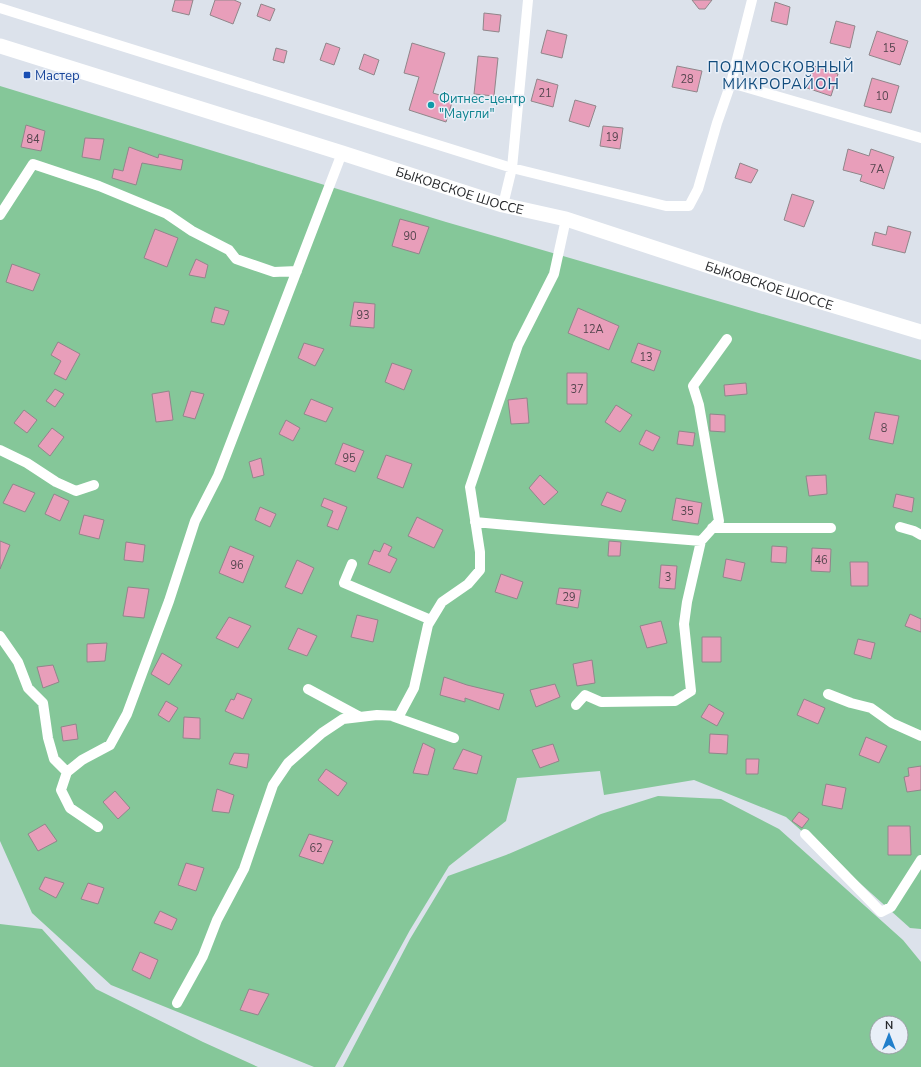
<svg xmlns="http://www.w3.org/2000/svg" width="921" height="1067" viewBox="0 0 921 1067" font-family="'Nunito Sans',sans-serif">
<rect width="100%" height="100%" fill="#dce2eb"/>
<path fill="#85c799" fill-rule="evenodd" d="M0,86L446,222L921,360V929L910,928L786,817L694,780L604,795L600,771L517,778L506,821L449,866L410,930L335,1067H314L111,985L32,913L0,841Z
M658,796L721,799L779,829L903,940L921,962V1067H343L410,939L448,876L506,855L601,814ZM877,1023H901V1047H877Z
M0,924L42,929L96,989L203,1042L258,1067H0Z"/>
<path fill="#e89eba" stroke="#90868a" d="M175,0H193L189,15L172,11Z
M215,0H234L241,3L233,24L210,15Z
M692,0H712L705,9H699Z
M775,2L790,7L787,25L771,21Z
M261,4L275,9L270,21L257,16Z
M484,13L501,15L499,32L483,30Z
M836,21L855,26L850,48L830,43Z
M547,30L567,35L562,58L541,53Z
M877,31L908,41L900,65L869,55Z
M326,43L340,48L334,65L320,60Z
M412,43L445,53L433,93L453,99L446,122L409,110L419,77L404,73Z
M276,48L287,51L284,63L273,60Z
M364,54L379,60L374,75L359,69Z
M478,56L498,58L494,96L474,94Z
M677,66L702,71L697,92L672,87Z
M814,66L838,74L831,96L807,88Z
M872,78L899,86L891,113L864,106Z
M537,79L558,85L553,107L531,101Z
M575,100L596,106L589,127L569,121Z
M26,125L45,131L41,151L21,147Z
M603,126L623,128L620,149L600,146Z
M85,138L104,139L100,160L82,157Z
M129,147L158,158L159,154L183,160L181,170L142,163L136,185L112,178L114,169L123,171Z
M848,149L869,156L871,149L894,157L884,189L860,181L862,175L843,170Z
M740,163L758,170L751,183L735,178Z
M792,194L814,201L804,227L784,220Z
M400,219L429,227L419,254L392,246Z
M888,226L911,232L905,253L872,245L875,232L886,235Z
M155,229L178,238L167,267L144,258Z
M196,259L208,265L205,278L189,275Z
M12,264L40,274L33,291L6,282Z
M354,302L375,304L374,328L350,326Z
M215,307L229,311L224,325L211,322Z
M578,308L619,326L609,350L568,333Z
M58,342L80,354L66,380L54,374L61,361L51,355Z
M304,343L324,349L315,366L298,358Z
M638,343L661,351L654,371L631,362Z
M392,363L412,370L404,390L385,382Z
M567,373H587V404H567Z
M746,383L747,394L725,396L724,385Z
M55,389L64,394L55,407L46,401Z
M169,391L173,420L156,422L152,394Z
M191,391L204,394L195,419L183,416Z
M527,398L529,423L511,424L508,400Z
M311,399L333,408L326,422L304,414Z
M616,405L632,415L620,432L605,422Z
M24,410L37,420L27,433L14,423Z
M875,412L899,416L893,444L869,439Z
M710,414L725,415V432L710,431Z
M286,420L300,428L293,441L279,434Z
M52,428L64,437L50,456L38,446Z
M646,430L660,437L653,451L639,444Z
M679,431L695,433L693,446L677,444Z
M343,443L364,451L355,472L335,464Z
M386,455L412,464L403,488L377,478Z
M261,458L264,475L253,478L249,462Z
M540,475L558,492L544,505L529,488Z
M826,475L827,494L809,496L806,476Z
M13,484L35,493L25,512L3,503Z
M607,492L626,500L621,512L601,505Z
M54,494L69,501L60,521L45,514Z
M896,494L914,498L912,512L893,507Z
M324,498L347,507L338,530L327,526L333,511L321,506Z
M676,498L702,503L698,524L672,520Z
M260,507L276,514L270,527L255,520Z
M84,515L104,520L99,539L79,534Z
M417,517L443,530L434,548L408,536Z
M0,541L10,545L0,569Z
M609,541L621,542L620,556H608Z
M126,542L145,545L143,562L124,560Z
M384,543L392,547L388,555L397,559L390,573L368,564L374,550L380,552Z
M230,546L254,556L243,583L219,573Z
M772,546L787,547L786,563L771,562Z
M812,548L831,549L830,572L811,571Z
M726,559L745,563L741,581L723,577Z
M297,560L314,568L302,594L285,587Z
M850,562H868V586H851Z
M661,565L677,566L675,589L659,588Z
M501,574L523,582L517,599L495,592Z
M128,587L149,589L144,618L123,616Z
M559,588L581,590L578,608L556,604Z
M910,614L921,619V632L905,626Z
M357,615L378,620L373,642L351,637Z
M229,617L251,626L238,648L216,638Z
M661,621L667,643L647,648L640,626Z
M298,628L317,636L307,656L288,649Z
M702,637H721V662H702Z
M858,639L875,643L871,659L854,654Z
M107,643L105,661L87,662V644Z
M162,653L182,665L169,685L151,674Z
M592,660L595,683L577,686L573,664Z
M53,665L59,682L43,688L37,667Z
M444,677L467,685L504,694L499,710L465,698V702L440,695Z
M555,684L560,697L536,707L530,690Z
M237,693L252,699L243,719L225,711L231,699L234,700Z
M804,699L825,708L818,724L797,715Z
M166,701L178,708L169,722L158,715Z
M709,704L724,713L717,726L701,717Z
M184,717L200,718V739L183,738Z
M76,724L78,739L63,741L61,727Z
M710,734L728,735L727,754L709,753Z
M866,737L887,746L879,763L859,755Z
M423,743L435,749L428,775L413,773Z
M553,744L559,761L540,768L532,750Z
M463,749L482,756L477,774L453,769Z
M234,753L249,754L247,768L229,764Z
M746,759H759L758,774H746Z
M921,766V790L907,792L904,777L909,776L908,768Z
M326,769L347,783L338,796L318,780Z
M826,784L846,788L842,809L822,805Z
M217,789L234,795L229,813L212,811Z
M115,791L130,808L118,819L103,802Z
M799,812L809,819L802,828L792,821Z
M45,824L57,841L38,851L28,834Z
M888,826H910L911,855H888Z
M309,834L333,841L323,864L299,856Z
M186,863L204,868L196,891L178,885Z
M45,877L64,883L56,898L39,889Z
M88,883L104,888L98,904L81,899Z
M160,911L177,919L172,930L154,923Z
M140,952L158,960L150,979L132,970Z
M249,989L269,994L258,1015L240,1010Z"/>
<g fill="none" stroke-linecap="round" stroke-linejoin="round">
<path stroke="#fff" stroke-width="10" d="M0,8L512,168L666,206H689L698,189L717,123L731,83L752,0
M731,83L921,138
M503,205L512,168L528,0
M0,215L33,164L99,186L167,214L192,231L229,250L236,259L274,272L297,271
M0,450L27,463L56,482L76,491L94,485
M475,522L552,529L701,541L719,521L699,405L693,386L727,339
M900,527L914,531L921,535
M712,528H831
M352,564L344,583L431,620
M0,636L18,662L28,688L43,703L48,738L54,759L67,772L61,790L70,808L98,827
M308,689L360,717
M828,694L851,703L871,708L892,723L921,736
M576,705L585,695L601,702L675,701L691,691L684,624L687,602L701,541
M392,716L454,738
M67,772L82,760L110,745L127,714L147,660L169,601L195,521L218,476L342,153
M805,834L881,912L891,907L921,860
M177,1003L203,956L217,920L244,869L273,785L288,763L322,733L343,719L377,715L399,716L414,688L428,625L442,602L468,584L480,570V552L470,487L518,345L554,274L566,219"/>
<path stroke="#fff" stroke-width="15" id="s1" d="M0,46L342,153L503,205L566,219L782,290L921,332"/>
</g>
<rect fill="#1a4fb4" stroke="#e9eff8" stroke-width="1.5" x="23" y="71" width="8" height="8" rx="2"/>
<circle fill="#0f9aa8" stroke="#e9eff8" stroke-width="1.5" cx="431" cy="105" r="4"/>
<g text-anchor="middle" stroke-width="3" stroke-linejoin="round" paint-order="stroke">
<g font-size="11" fill="#56464f">
<text x="889" y="52">15</text>
<text x="687" y="83">28</text>
<text x="545" y="97">21</text>
<text x="882" y="100">10</text>
<text x="612" y="141">19</text>
<text x="33" y="143">84</text>
<text x="877" y="173">7А</text>
<text x="410" y="240">90</text>
<text x="363" y="319">93</text>
<text x="593" y="333">12А</text>
<text x="646" y="361">13</text>
<text x="577" y="393">37</text>
<text x="884" y="432">8</text>
<text x="349" y="462">95</text>
<text x="687" y="515">35</text>
<text x="821" y="564">46</text>
<text x="237" y="569">96</text>
<text x="668" y="581">3</text>
<text x="569" y="601">29</text>
<text x="316" y="852">62</text>
</g>
<g font-size="13" fill="#164399" stroke="#e9eff8" text-anchor="start">
<text x="35" y="80">Мастер</text>
</g>
<g font-size="13" fill="#0d838f" stroke="#e9eff8" text-anchor="start">
<text x="439" y="103">Фитнес-центр<tspan x="439" dy="15">"Маугли"</tspan></text>
</g>
<g font-size="13" fill="#26282b" stroke="#e9eff8">
<text dy="5" stroke="none"><textPath href="#s1" startOffset="482">БЫКОВСКОЕ ШОССЕ</textPath></text>
<text dy="5" stroke="none"><textPath href="#s1" startOffset="806">БЫКОВСКОЕ ШОССЕ</textPath></text>
</g>
<g font-size="15" letter-spacing="1" fill="#104b7c" stroke="#e9eff8">
<text x="781" y="72">ПОДМОСКОВНЫЙ<tspan x="781" dy="17">МИКРОРАЙОН</tspan></text>
</g>
</g>
<g transform="translate(889 1035)"><circle r="19" fill="#e9eff8" stroke="#9b9fa6"/>
<path d="M0-3L7 15L0 10L-7 15Z" fill="#217fcb"/>
<text y="-6" font-size="11" font-weight="bold" text-anchor="middle" fill="#26282b">N</text>
</g>
</svg>
